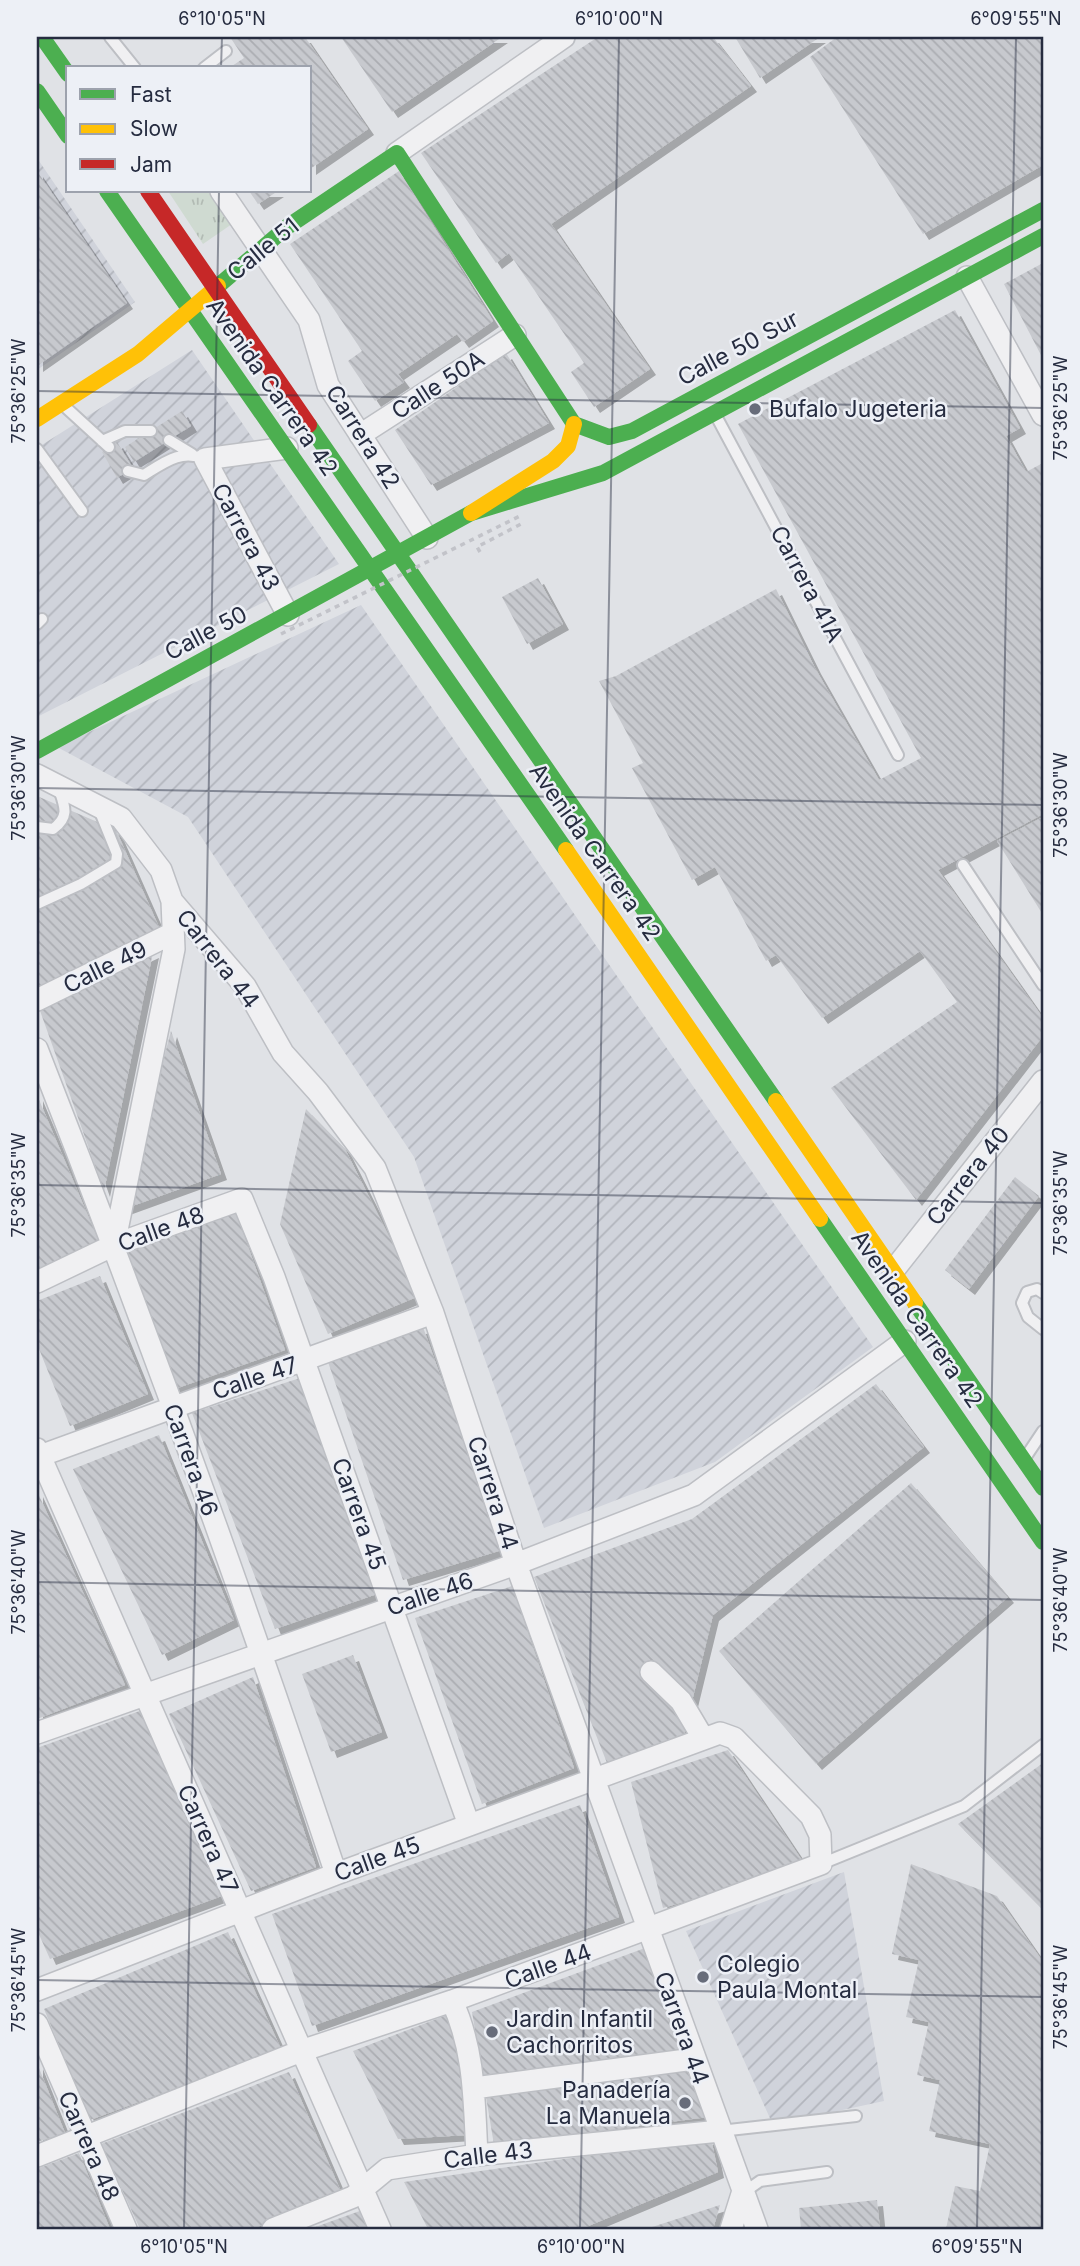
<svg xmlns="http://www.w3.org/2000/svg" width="1080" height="2266" viewBox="0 0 1080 2266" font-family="Inter,sans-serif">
<defs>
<pattern id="industrial-furrows" width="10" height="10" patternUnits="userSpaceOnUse" patternTransform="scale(1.75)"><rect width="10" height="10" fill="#d0d3db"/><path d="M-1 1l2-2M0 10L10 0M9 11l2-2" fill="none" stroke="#b2b5bd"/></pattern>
<pattern id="grass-tufts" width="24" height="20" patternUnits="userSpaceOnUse" patternTransform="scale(1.75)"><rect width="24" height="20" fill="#cfdad1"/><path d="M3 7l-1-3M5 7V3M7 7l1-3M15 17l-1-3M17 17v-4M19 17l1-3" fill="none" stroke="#b2bbb4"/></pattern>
<pattern id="building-back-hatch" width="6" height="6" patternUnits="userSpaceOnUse" patternTransform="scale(1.75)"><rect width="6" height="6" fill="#c7c9ce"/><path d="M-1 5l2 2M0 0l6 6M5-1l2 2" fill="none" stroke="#abadb2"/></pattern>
<filter id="shadow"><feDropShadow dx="6" dy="6" stdDeviation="0" flood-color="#0004"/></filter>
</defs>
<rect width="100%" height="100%" fill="#e0e2e6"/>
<path fill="url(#industrial-furrows)" d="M37,158L135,302L37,370Z
M192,350L339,564L37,717V448Z
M361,605L873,1347L715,1462L544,1528L414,1157L188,817L57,747Z
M844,1872L884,2101L773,2125L686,1931Z"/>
<path fill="url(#grass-tufts)" d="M168,191H211L232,224L203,244Z"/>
<path fill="url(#building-back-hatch)" filter="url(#shadow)" d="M230,37H305L368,129L310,169V68H229L244,58Z
M341,37H502L392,112Z
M598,37H713L751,86L551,224L650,369L594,407L571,372L584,363L509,253L496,263L421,153Z
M735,37H820L760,78Z
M837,37H1043V165L923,234L810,57Z
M37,171L127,303L37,366Z
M399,171L493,321L463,342L457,334L398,374L404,382L375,401L348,361L362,351L290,244Z
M249,191H278L258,204Z
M1043,263V359L1004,284Z
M955,310L1020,428L1006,436L1026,472L1041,464L1043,468V814L938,870L1043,1018V1036L916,1200L831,1088L957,1002L920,951L822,1018L776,955L766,961L715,867L692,880L632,768L643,763L599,681L616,676L776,589L815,668L879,780L921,758L738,424Z
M506,353L549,423L431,485L395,430Z
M182,411L191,426L134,462L125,447Z
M117,442L133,468L117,478L102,452Z
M538,578L563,624L527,644L502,597Z
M37,796L116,830L162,934L37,987Z
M1043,817V915L997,841Z
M153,952L104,1191L38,1005Z
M171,1031L221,1174L124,1209Z
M37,1095L99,1242L37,1269Z
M306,1109L345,1149L419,1296L328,1334L280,1224Z
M1015,1177L1039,1196L969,1289L945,1270Z
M236,1213L285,1350L172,1390L124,1254Z
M100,1276L148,1394L70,1426L37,1344V1301Z
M423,1327L502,1550L403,1580L328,1362Z
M300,1378L377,1594L275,1629L192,1413Z
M876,1384L924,1447L713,1615L684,1734L607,1763L534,1577L692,1519Z
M159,1435L234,1620L162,1655L73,1469Z
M911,1483L1008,1597L816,1764L719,1651Z
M37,1491L125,1685L37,1719Z
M512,1586L574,1768L482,1804L415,1618Z
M353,1655L382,1732L331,1752L302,1674Z
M253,1677L316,1867L251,1891L169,1714Z
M148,1708L230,1893L50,1959L37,1930V1748Z
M728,1750L805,1865L663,1908L631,1782Z
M1043,1763V1910L958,1824Z
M580,1805L619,1917L312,2026L272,1914Z
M911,1864L997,1896L1043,1962V2229H946L955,2186L980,2191L990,2144L929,2131L940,2080L917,2075L929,2022L906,2017L919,1960L892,1954Z
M228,1932L281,2049L90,2120L44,2009Z
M645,1948L708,2117L494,2145L472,2012Z
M452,2013L468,2135L398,2139L353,2051Z
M37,2063L65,2133L37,2142Z
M289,2072L342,2194L252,2229H140L101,2144Z
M711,2138L718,2172L581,2229H428L404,2182Z
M79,2153L110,2229H37V2169Z
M877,2200L880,2229H801L799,2208Z
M720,2205L713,2229H646Z
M368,2208L376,2229H310Z"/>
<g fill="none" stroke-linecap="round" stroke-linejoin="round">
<defs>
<path id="lane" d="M110,37L135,68
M204,68L226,51
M62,404L109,447
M715,414L898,755
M169,440L192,454
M102,441L125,431H151
M37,449L82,511
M128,471L144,475C165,462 181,449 205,459
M37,624L42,619
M37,827L53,829C71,816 64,805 58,786
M963,865L1043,985
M37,904L81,884L116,863L117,854L98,807
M1043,1293L1037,1289L1027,1292L1022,1303L1028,1317L1043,1329
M1027,1455L1043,1431
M821,1864L964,1806L1043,1745
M720,2131L856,2116
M743,2193L760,2181L827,2172"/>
<path id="street" d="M397,153L564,37
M221,191L309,320L328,385L427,538
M967,277L1043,415
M360,435L515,335
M287,448L205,459L288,615
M37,775L121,818L161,870L172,901L245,986L283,1053L318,1092L375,1168L433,1313L516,1564L757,2229
M37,1000L173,933
M37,1049C144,1321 244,1597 336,1874
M114,1245L174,949L172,901
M893,1271L1043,1081
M37,1282L114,1245L242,1199L274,1277L469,1825
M37,1449L380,2229
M37,1457L433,1313
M651,1672L681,1701L703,1738
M37,1733L516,1564L694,1495L905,1341
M37,1990L336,1874L720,1733L734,1738L811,1816L820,1835L821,1864L452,2001L301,2051L37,2156
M452,2001C475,2051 474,2101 477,2155
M37,2024L126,2229
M474,2088L694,2059
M273,2229L353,2197L387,2169L477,2155L720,2131
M731,2229L742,2194"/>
</defs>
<use href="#lane" stroke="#bdbfc4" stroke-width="14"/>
<use href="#street" stroke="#bdbfc4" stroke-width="24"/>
<path stroke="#c2c3c9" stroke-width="3.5" stroke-dasharray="5 5" stroke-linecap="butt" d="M480,552L477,547L523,523"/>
<use href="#lane" stroke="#f0f0f2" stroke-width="10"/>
<use href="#street" stroke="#f0f0f2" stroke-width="21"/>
<path stroke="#4caf50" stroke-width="16" d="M42,37L68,74
M37,91L68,136
M107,191L566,850
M218,286L287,227L397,153L574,424
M574,424L609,437L632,431L1043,210
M309,425L776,1101
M471,513L603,473L1043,236
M37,751L471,513
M820,1219L1043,1542
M915,1303L1043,1488"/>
<path stroke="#ffc107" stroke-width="16" d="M37,419L138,354L218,286
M471,513L553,461L568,446L574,424
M566,850L820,1219
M776,1101L915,1303"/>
<path stroke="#c62828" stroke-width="16" d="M148,191L309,425"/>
<path stroke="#c2c3c9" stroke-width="3.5" stroke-dasharray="5 5" stroke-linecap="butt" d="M281,634L522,515"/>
</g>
<path fill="none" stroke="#262c40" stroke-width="2" stroke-opacity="0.45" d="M221,68L222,37M37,391L1043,408M37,788L1043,805M37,1185L1043,1203M37,1582L1043,1600M37,1980L1043,1997M184,2229L219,191M580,2229L619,37M977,2229L1016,37"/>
<g fill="#676c7a" stroke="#edf0f6" stroke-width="2.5">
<circle cx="755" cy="409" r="7"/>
<circle cx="703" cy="1977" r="7"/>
<circle cx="492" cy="2032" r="7"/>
<circle cx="685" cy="2103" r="7"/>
</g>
<g text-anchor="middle" stroke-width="5" stroke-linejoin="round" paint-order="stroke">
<g font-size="23" fill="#262c40" stroke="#edf0f6">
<text transform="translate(263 249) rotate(-39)" y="8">Calle 51</text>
<text transform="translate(738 348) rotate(-28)" y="8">Calle 50 Sur</text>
<text transform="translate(438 385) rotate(-33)" y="8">Calle 50A</text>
<text transform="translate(272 387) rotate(55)" y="8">Avenida Carrera 42</text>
<text transform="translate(363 437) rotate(58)" y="8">Carrera 42</text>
<text transform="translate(246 537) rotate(62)" y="8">Carrera 43</text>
<text transform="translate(807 584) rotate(62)" y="8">Carrera 41A</text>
<text transform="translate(206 633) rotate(-28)" y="8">Calle 50</text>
<text transform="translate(595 852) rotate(55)" y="8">Avenida Carrera 42</text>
<text transform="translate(218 959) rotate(52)" y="8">Carrera 44</text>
<text transform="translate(105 967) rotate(-26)" y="8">Calle 49</text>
<text transform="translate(968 1176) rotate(-52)" y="8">Carrera 40</text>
<text transform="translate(161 1229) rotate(-20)" y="8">Calle 48</text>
<text transform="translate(917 1319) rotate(55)" y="8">Avenida Carrera 42</text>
<text transform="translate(255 1378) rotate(-19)" y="8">Calle 47</text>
<text transform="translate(191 1460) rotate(70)" y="8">Carrera 46</text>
<text transform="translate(493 1493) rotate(72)" y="8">Carrera 44</text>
<text transform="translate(359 1514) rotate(70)" y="8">Carrera 45</text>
<text transform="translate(430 1594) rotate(-19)" y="8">Calle 46</text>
<text transform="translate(208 1839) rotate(66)" y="8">Carrera 47</text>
<text transform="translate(377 1859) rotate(-20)" y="8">Calle 45</text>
<text transform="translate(548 1966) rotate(-20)" y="8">Calle 44</text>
<text transform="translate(682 2028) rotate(70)" y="8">Carrera 44</text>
<text transform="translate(89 2146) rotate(66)" y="8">Carrera 48</text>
<text transform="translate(488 2155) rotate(-7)" y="8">Calle 43</text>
</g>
<g font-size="23" fill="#262c40" stroke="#edf0f6" text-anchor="start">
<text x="769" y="417">Bufalo Jugeteria</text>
<text x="717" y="1972">Colegio<tspan x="717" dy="26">Paula Montal</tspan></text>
<text x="506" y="2027">Jardin Infantil<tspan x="506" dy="26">Cachorritos</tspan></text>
<text x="671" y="2098" text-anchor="end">Panadería<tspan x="671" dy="26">La Manuela</tspan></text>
</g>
</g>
<rect width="1080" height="2266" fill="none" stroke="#edf0f6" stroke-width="77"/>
<rect x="66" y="66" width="245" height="126" fill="#edf0f6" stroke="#9da2ad" stroke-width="2"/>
<rect x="80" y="89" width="35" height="10" fill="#4caf50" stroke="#9da2ad" stroke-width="2"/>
<text x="130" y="102" font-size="21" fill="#262c40">Fast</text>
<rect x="80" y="124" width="35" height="10" fill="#ffc107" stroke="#9da2ad" stroke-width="2"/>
<text x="130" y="136" font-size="21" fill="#262c40">Slow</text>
<rect x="80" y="159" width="35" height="10" fill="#c62828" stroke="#9da2ad" stroke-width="2"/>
<text x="130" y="172" font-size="21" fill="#262c40">Jam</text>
<rect x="38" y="38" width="1004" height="2190" fill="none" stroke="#262c40" stroke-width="2.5"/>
<g font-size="18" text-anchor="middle" fill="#262c40">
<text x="222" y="25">6°10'05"N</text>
<text x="619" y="25">6°10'00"N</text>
<text x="1016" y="25">6°09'55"N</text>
<text transform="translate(19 391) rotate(-90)" y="6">75°36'25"W</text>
<text transform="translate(1061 408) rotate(-90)" y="6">75°36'25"W</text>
<text transform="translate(19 788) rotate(-90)" y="6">75°36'30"W</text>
<text transform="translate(1061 805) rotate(-90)" y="6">75°36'30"W</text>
<text transform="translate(19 1185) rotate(-90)" y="6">75°36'35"W</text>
<text transform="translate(1061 1203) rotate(-90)" y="6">75°36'35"W</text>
<text transform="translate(19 1582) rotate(-90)" y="6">75°36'40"W</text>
<text transform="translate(1061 1600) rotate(-90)" y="6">75°36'40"W</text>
<text transform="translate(19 1980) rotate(-90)" y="6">75°36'45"W</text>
<text transform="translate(1061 1997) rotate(-90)" y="6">75°36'45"W</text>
<text x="184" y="2253">6°10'05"N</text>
<text x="581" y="2253">6°10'00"N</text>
<text x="977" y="2253">6°09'55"N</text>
</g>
</svg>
